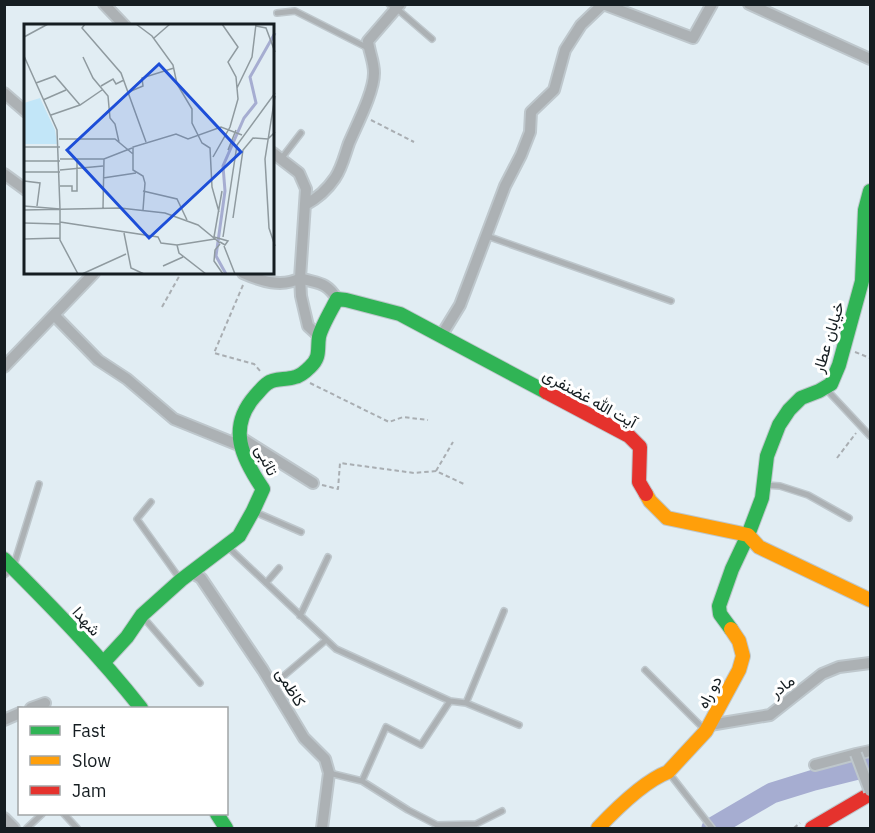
<svg xmlns="http://www.w3.org/2000/svg" width="875" height="833" viewBox="0 0 875 833" font-family="'IBM Plex Sans',Vazirmatn,sans-serif">
<rect width="100%" height="100%" fill="#e1edf3"/>
<g fill="none" stroke-linecap="round" stroke-linejoin="round">
<path stroke="#a6add1" stroke-width="21" d="M712,828L772,793L814,780L870,766"/>
<defs>
<path id="lane" d="M389,4L396,8L432,39
M277,13L295,11L368,48
M281,159L301,133
M487,236L671,301
M826,389L870,436
M765,485L780,486L808,495L849,518
M151,502L137,519L180,579
M255,512L301,532
M228,547L336,649L450,701L421,745L386,727L362,781
M4,575L13,568L39,484
M266,583L279,568
M300,616L328,557
M143,617L200,683
M645,670L705,730
M273,685L326,640
M450,701L466,703L504,611
M466,703L519,725
M329,773L362,781L408,810L437,825L476,824L502,811
M669,773L712,828
M64,814L77,828
M27,828L42,814"/>
<path id="street" d="M104,4L125,26
M603,4L693,38L712,4
M749,4L870,59
M4,93L26,112
M273,153L299,173L306,189L300,278L301,296L308,326L319,336
M4,174L26,190
M305,205C318,198 327,190 335,178C342,168 345,154 349,143C357,124 374,92 374,73C374,61 369,52 368,41L400,4
M243,273C261,281 282,288 300,278C318,284 326,281 337,299
M54,315L98,360L127,379L174,419L241,446
M441,336L460,305L505,186L521,155L530,132L531,112L554,90L565,50L581,25L603,4
M4,367L94,273
M238,436L313,483
M192,573L201,578L263,670L304,738L325,759L329,773L322,828
M31,708L45,703
M4,720L20,713
M710,725L770,715L822,674L839,667L870,663
M815,765L856,754L870,751
M4,818L14,828"/>
<path id="fast" d="M4,559C52,607 99,655 141,708
M731,629L720,614L719,606L732,569L748,535L762,498L767,456L779,425L789,410L801,398L819,391L831,384L839,365L862,281L865,210L870,191
M103,663L127,637L142,615L181,580L239,536L253,511L263,489C242,458 227,428 255,396C259,392 263,386 268,383C274,378 287,380 295,377C300,376 306,371 310,367C321,357 317,349 319,337C321,327 332,309 337,299L346,300L400,314L546,392
M217,814L226,828"/>
<path id="slow" d="M646,494L650,501L667,518L748,535L759,547L870,600
M598,828C616,809 644,781 668,772L706,731L739,670L743,656L739,641L731,629"/>
<path id="jam" d="M546,392L629,436L640,447L639,482L646,494
M812,828L870,794"/>
</defs>
<use href="#lane" stroke="#bec7cc" stroke-width="8"/>
<use href="#street" stroke="#bec7cc" stroke-width="14"/>
<use href="#fast" stroke="#bec7cc" stroke-width="16"/>
<use href="#slow" stroke="#bec7cc" stroke-width="16"/>
<use href="#jam" stroke="#bec7cc" stroke-width="16"/>
<path stroke="#a9aeb2" stroke-width="2" stroke-dasharray="4.5 3" stroke-linecap="butt" d="M371,120L414,142
M243,285L214,353L254,364L261,372
M162,307L181,273
M855,352L870,358
M310,383L389,422L403,417L428,420
M837,458L856,433
M436,471L453,442
M322,485L338,489L340,463L414,473L436,471L466,485
M794,828L800,823"/>
<use href="#lane" stroke="#acb1b4" stroke-width="5"/>
<use href="#street" stroke="#acb1b4" stroke-width="10"/>
<use href="#fast" stroke="#30b455" stroke-width="14"/>
<use href="#slow" stroke="#ff9f0a" stroke-width="14"/>
<use href="#jam" stroke="#e5322d" stroke-width="14"/>
<defs>
<path id="street-bridge" d="M856,754L870,791"/>
</defs>
<use href="#street-bridge" stroke="#bec7cc" stroke-width="14" stroke-linecap="butt"/>
<use href="#street-bridge" stroke="#acb1b4" stroke-width="10"/>
</g>
<g text-anchor="middle" stroke-width="6" stroke-linejoin="round" paint-order="stroke">
<g font-size="16" fill="#151d21" stroke="#fff">
<text transform="translate(828 337) rotate(-73)" y="6">خیابان عطار</text>
<text transform="translate(590 398) rotate(29)" y="6">آیت الله غضنفری</text>
<text transform="translate(267 460) rotate(63)" y="6">تائبی</text>
<text transform="translate(87 621) rotate(48)" y="6">شهدا</text>
<text transform="translate(782 686) rotate(-38)" y="6">مادر</text>
<text transform="translate(291 687) rotate(59)" y="6">کاظمی</text>
<text transform="translate(709 692) rotate(-62)" y="6">دو راه</text>
</g>
</g>
<g transform="translate(24 24)">
<rect width="250" height="250" fill="#e1edf3"/>
<path d="M16,74L31,106L33,120H0V79Z" fill="#c2e6f8"/>
<path fill="none" stroke="#a6add1" stroke-width="3" d="M202,250L192,232L201,167L199,142L220,94L232,79L226,53L251,9"/>
<path fill="none" stroke="#8f9a9f" stroke-width="1.5" d="M61,0L58,4L97,49L122,118M112,0L128,12L149,41L153,60L168,85V99L178,119L186,124L188,163L195,188M232,2L242,4L251,28M0,13L24,0M130,14L146,0M0,32L33,106L36,185M59,33L69,54L84,72L86,94L91,100L95,118M12,59L31,52L56,81M77,62L89,55L92,60L100,56M213,64L228,33L232,0M107,67L119,62L118,54L150,44M251,72L241,135L245,204L251,222M19,76L42,66M27,91L56,81L78,66M35,115H91L109,130M0,123H36M204,126L212,106M189,133L206,103L214,75L212,53L204,38L214,23L198,0M36,135H80L108,124M0,137H36M36,146L79,142M0,148H36M79,154L112,149M0,157L16,159L13,182M36,162H48V167H53V135M119,167L153,175L163,196M0,182L36,185M79,184L80,135M36,185V216L54,250M0,186L96,184L141,189L174,201L196,219M119,186L121,159L119,152L109,146V123L152,110L164,115L197,103L218,111M209,194L219,126L229,114L244,115L251,108M36,198L134,213L137,219L153,221L191,215M0,199L36,200M100,209L107,244L120,250M190,213L198,167M190,213L204,217L201,221L196,218M199,213L213,121L251,69M0,215L36,214M196,220L191,226L190,237L199,250M153,221L155,229L182,250M200,222L211,250M139,242L159,233M58,250L102,230"/>
<path fill="#1d4ed8" fill-opacity="0.15" stroke="#1d4ed8" stroke-width="3" d="M135,40L217,128L125,214L43,126Z"/>
<rect width="250" height="250" fill="none" stroke="#151d21" stroke-width="3"/>
</g>
<rect width="875" height="833" fill="none" stroke="#151d21" stroke-width="12"/>
<rect x="18" y="707" width="210" height="108" fill="#ffffff" stroke="#a1a5a6" stroke-width="1.5"/>
<rect x="30" y="726" width="30" height="9" fill="#30b455" stroke="#a1a5a6" stroke-width="1.5"/>
<text x="72" y="737" font-size="18" fill="#151d21">Fast</text>
<rect x="30" y="756" width="30" height="9" fill="#ff9f0a" stroke="#a1a5a6" stroke-width="1.5"/>
<text x="72" y="767" font-size="18" fill="#151d21">Slow</text>
<rect x="30" y="786" width="30" height="9" fill="#e5322d" stroke="#a1a5a6" stroke-width="1.5"/>
<text x="72" y="797" font-size="18" fill="#151d21">Jam</text>
</svg>
